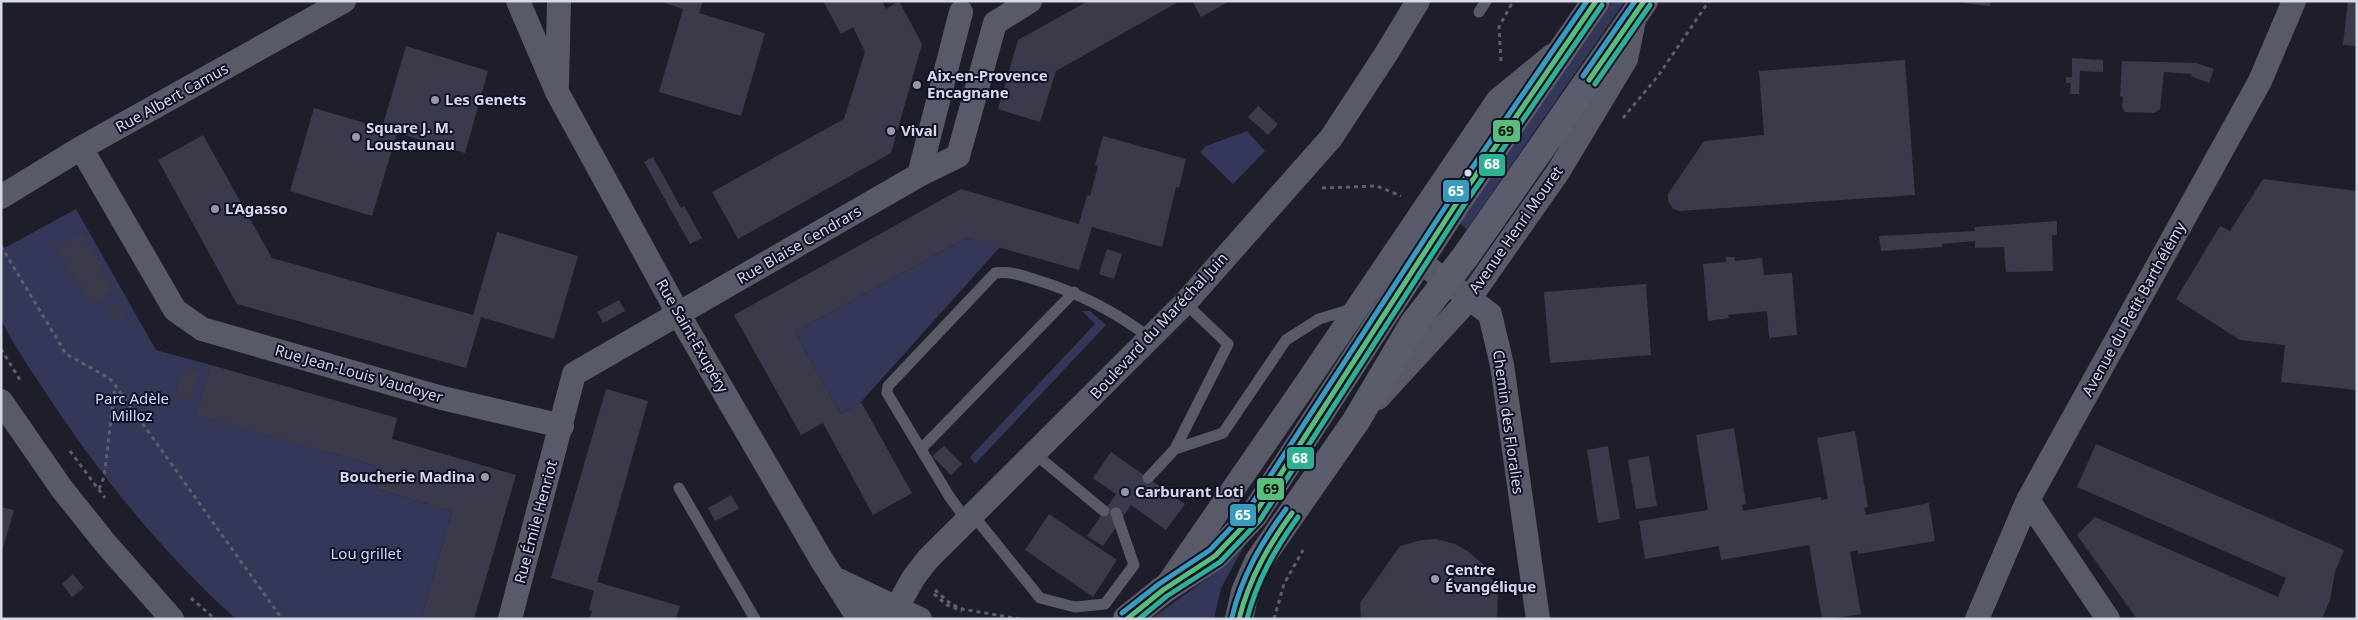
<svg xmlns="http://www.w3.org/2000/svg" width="2358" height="620" viewBox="0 0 2358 620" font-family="'Noto Sans',sans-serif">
<rect width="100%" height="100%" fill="#1e1e2a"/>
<path fill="#343757" d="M1613,1H1625L1467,229L1459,223Z
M1247,131L1265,151L1233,184L1200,152L1206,146Z
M76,209L156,350L211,365L197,415L383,468L377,489L452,511L421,619H236C159,550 96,470 40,384C31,370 5,332 1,318C0,305 1,266 1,250Z
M966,238L1000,247L861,402L840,414L795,332Z
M1082,311H1090L1106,325L975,464L970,457L1095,324Z
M1241,544L1244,546L1221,588L1214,619H1151L1223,567Z"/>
<path fill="#3a3a4a" d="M659,1H703L699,13L765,33L741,116L659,92L683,9Z
M823,1H882L886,9L899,1L922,44L891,153L738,239L712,192L844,119L865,52L853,27L841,34Z
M1088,1H1180L1056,71L1040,122L998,109L1018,40Z
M1192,1H1230L1201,17Z
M1964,1H1991L1990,6L1964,3Z
M2348,1H2357V46L2343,45Z
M406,46L488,71L465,153L397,133L372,216L290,191L314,108L382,128Z
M2072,58L2103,60V72L2080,71L2079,94H2070L2071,83H2066V77H2072Z
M1905,60L1915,195L1680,211L1673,209L1668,201V194L1704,141L1764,135L1759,71Z
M2122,61L2196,63L2214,69L2209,83L2191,76L2192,74L2164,72L2160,109L2154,113L2125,112L2122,107L2123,97L2120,96Z
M1258,106L1278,124L1268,135L1248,117Z
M203,135L272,258L473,315L497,232L578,256L554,339L481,317L466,368L237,304L158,160Z
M1103,136L1186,159L1179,188L1176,187L1162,247L1092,227L1079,270L966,238L795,332L840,414L861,402L912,493L873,515L823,423L801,435L734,315L961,189L1079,224L1087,195L1090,196L1098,166L1095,165Z
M653,157L681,208L684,206L702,238L690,244L644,162Z
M2263,179L2357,191V390L2281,382L2285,345L2240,340L2176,299L2220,226L2230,231Z
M2057,221V235H2052L2053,271L2006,272L2004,247L1975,248V241L1942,244V247L1881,251L1879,236L1975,231L1974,227Z
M82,234L105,272L103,273L113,291L92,304L56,250Z
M1107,249L1122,254L1114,279L1099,274Z
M1726,257H1735V261L1762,258L1764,275L1792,273L1797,335L1769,338L1767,311L1728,315L1729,318L1708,321L1703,264L1726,262Z
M1646,284L1651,355L1550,363L1544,292Z
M619,300L625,311L603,323L597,312Z
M114,304L123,308L125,316L117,321L110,317L108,309Z
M211,365L397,418L392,439L516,475L474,619H421L452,511L377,489L383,468L196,415Z
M184,369L198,373L190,401L175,397Z
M606,389L648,401L597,582L680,606L676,619H589L592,611L589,610L594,591L551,578Z
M1734,428L1746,504L1742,505L1743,511L1821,497V500L1828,499L1817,438L1855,431L1868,507L1864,508L1866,515L1929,503L1935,541L1858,554V550L1850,552L1861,614L1829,619H1822L1809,545L1721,560L1719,546L1645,559L1639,521L1708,510L1696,435Z
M2096,444L2344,550L2335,572L2330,600L2322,619H2137L2077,535L2095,517L2278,597L2286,578L2077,487Z
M944,446L962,464L951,475L932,456Z
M1608,446L1620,519L1598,523L1587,450Z
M1111,452L1185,504L1166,530L1131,505L1103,546L1087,536L1116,494L1093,478Z
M1649,456L1657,506L1636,509L1628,460Z
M731,495L739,509L715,521L708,508Z
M1,507L14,510L2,551H1Z
M1049,514L1117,560L1093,597L1025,550Z
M1436,539L1455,544L1466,550L1483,564L1495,585L1498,597L1497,619H1361L1360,603L1400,546L1422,540Z
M73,574L84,588L72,597L62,584Z"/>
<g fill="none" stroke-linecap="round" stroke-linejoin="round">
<path stroke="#5d5e69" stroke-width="3" stroke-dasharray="4 4" stroke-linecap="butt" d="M1501,61L1499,27L1511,5L1506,1
M1623,118L1658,76L1709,1
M1322,188L1377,186L1401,196
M1,246L66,354L109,378L115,385L282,619
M1,349L22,383
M70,451L105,498
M99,489L104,477L115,386
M935,590L951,604L962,609L1020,619
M934,594L947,605L962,611
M191,598L215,619
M1274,619L1284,584L1303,550"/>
<path stroke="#585a67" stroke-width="11" d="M1479,12L1486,1
M921,449L1074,292
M1175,449L1223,433L1286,340L1319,319L1355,308
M1035,454L1104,511
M1148,478L1175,449L1228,344L1185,303
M679,488L755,619
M973,515L1040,598L1075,607L1105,604L1134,565L1116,513
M967,521L949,496L887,393L888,386L995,273C1011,271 1024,276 1040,281C1081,294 1116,312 1150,338"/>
<path stroke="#585a67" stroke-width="24" d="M518,1L557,92L679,315L821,559L859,619
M995,23L1030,1
M557,85L559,1
M81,148L175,310L202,329L442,398L562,426
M919,175L961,12
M1,197L81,148L344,1
M1419,261L1490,314L1502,365L1538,619
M1378,398L1469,299L1558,172L1626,59L1635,15
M1,401L62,489L106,544L172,619
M2028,500L2108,619
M832,577L920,619
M1167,585L1303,388L1498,100L1553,55
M510,619L574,374L919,175L958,156L995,23
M868,619L897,607L914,577L928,559L1185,303L1331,138L1386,54L1418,1
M1977,619L2028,500L2260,81L2294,1"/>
<path stroke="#5b5d6c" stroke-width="28" d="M1127,619L1163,590L1215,556L1254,515L1456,204L1596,1
M1239,619L1245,592L1258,562L1356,421L1414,323L1465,257L1644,1"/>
<defs>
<path id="bus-1" d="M1589,80L1644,1
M1127,619L1163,590L1215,556L1254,515L1456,204L1596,1
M1239,619C1249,579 1268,546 1292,513"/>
<path id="bus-2" d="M1595,84L1650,5
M1139,619L1167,596L1220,562L1260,520L1462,208L1602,5
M1247,619C1257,580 1275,549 1298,517"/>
<path id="bus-3" d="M1583,76L1635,1
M1122,613L1159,584L1210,550L1248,510L1450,200L1587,1
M1232,617C1242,576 1261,543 1286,509"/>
</defs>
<use href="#bus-1" stroke="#0f1126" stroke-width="9"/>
<use href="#bus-2" stroke="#0f1126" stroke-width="9"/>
<use href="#bus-3" stroke="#0f1126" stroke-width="9"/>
<use href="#bus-1" stroke="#59be7c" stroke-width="5"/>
<use href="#bus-2" stroke="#30b093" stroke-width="5"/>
<use href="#bus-3" stroke="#389cbc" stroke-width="5"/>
</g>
<g fill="#9698a6" stroke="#0f1126" stroke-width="2">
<circle cx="917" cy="85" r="5"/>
<circle cx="435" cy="100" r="5"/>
<circle cx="891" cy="131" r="5"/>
<circle cx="356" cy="137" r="5"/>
<circle cx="215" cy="209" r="5"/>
<circle cx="485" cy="477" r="5"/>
<circle cx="1125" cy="492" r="5"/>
<circle cx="1435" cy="579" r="5"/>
</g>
<circle fill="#d6d9e8" stroke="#0f1126" stroke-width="2" cx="1468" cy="173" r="4.5"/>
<g text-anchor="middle" stroke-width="4" stroke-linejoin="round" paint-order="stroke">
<g font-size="15" font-weight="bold" fill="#d6d9e8" stroke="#0f1126" text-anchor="start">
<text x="927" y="81">Aix-en-Provence<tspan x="927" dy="17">Encagnane</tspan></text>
<text x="445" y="105">Les Genets</text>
<text x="366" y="133">Square J. M.<tspan x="366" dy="17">Loustaunau</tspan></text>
<text x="901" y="136">Vival</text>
<text x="225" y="214">L’Agasso</text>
<text x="475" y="482" text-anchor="end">Boucherie Madina</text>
<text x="1135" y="497">Carburant Loti</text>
<text x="1445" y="575">Centre<tspan x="1445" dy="17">Évangélique</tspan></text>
</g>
<g font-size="15" fill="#d6d9e8" stroke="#0f1126">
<text transform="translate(172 98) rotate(-29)" y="5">Rue Albert Camus</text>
<text transform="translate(1516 230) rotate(-55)" y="5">Avenue Henri Mouret</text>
<text transform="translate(799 245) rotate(-30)" y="5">Rue Blaise Cendrars</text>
<text transform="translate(2134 309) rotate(-61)" y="5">Avenue du Petit Barthélémy</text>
<text transform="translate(1159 326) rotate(-47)" y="5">Boulevard du Maréchal Juin</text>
<text transform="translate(692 336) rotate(60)" y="5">Rue Saint-Exupéry</text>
<text transform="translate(359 374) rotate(16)" y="5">Rue Jean-Louis Vaudoyer</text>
<text transform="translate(1508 422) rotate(82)" y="5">Chemin des Floralies</text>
<text transform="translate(536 522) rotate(-75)" y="5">Rue Émile Henriot</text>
</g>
<g font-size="15" fill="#d5dafc" stroke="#0f1126">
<text x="132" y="404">Parc Adèle<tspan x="132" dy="17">Milloz</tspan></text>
<text x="366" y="559">Lou grillet</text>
</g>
</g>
<g stroke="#0f1126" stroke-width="2">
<rect x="1492" y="119" width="29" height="24" rx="5" fill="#59be7c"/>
<rect x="1478" y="153" width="28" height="24" rx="5" fill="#30b093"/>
<rect x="1442" y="179" width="28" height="24" rx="5" fill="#389cbc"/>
<rect x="1286" y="446" width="29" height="24" rx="5" fill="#30b093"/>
<rect x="1256" y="477" width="29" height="24" rx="5" fill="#59be7c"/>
<rect x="1229" y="503" width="28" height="24" rx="5" fill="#389cbc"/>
</g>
<g font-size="14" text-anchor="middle" font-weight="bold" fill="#fff">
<text x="1492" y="169">68</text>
<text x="1456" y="196">65</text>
<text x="1300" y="463">68</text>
<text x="1243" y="520">65</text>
</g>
<g font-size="14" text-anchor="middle" font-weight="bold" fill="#111">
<text x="1506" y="136">69</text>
<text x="1271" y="494">69</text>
</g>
<rect width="2358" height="620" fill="none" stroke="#d6d9e8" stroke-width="5"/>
</svg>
